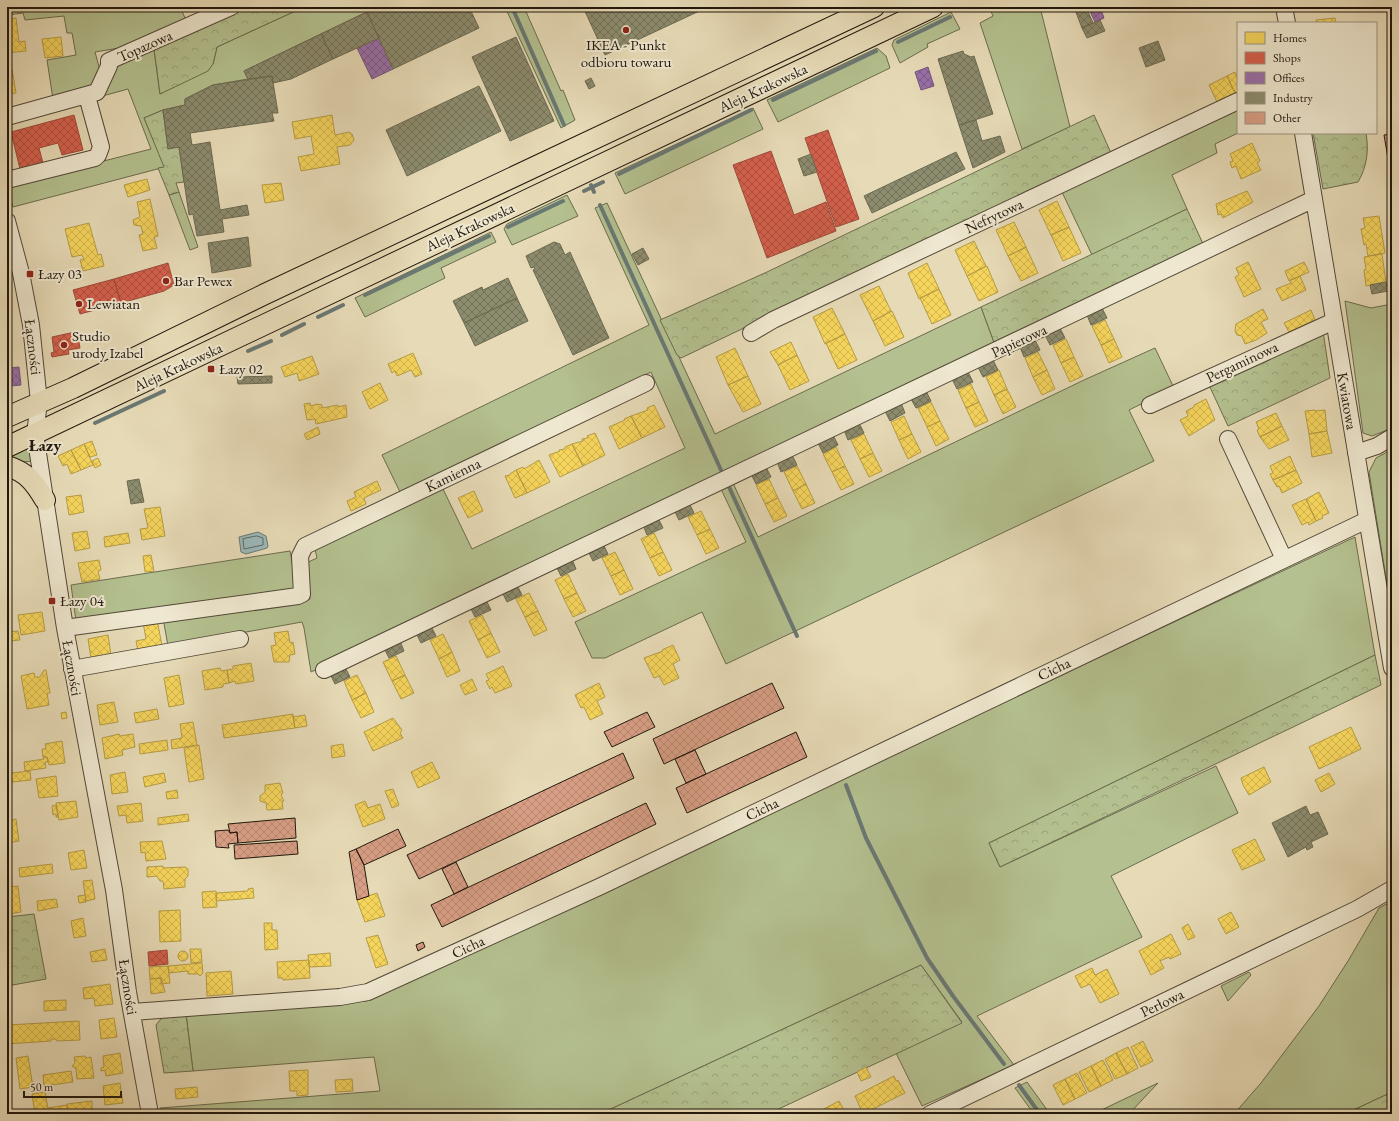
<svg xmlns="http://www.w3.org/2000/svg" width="1399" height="1121" viewBox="0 0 1399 1121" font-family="'EB Garamond',serif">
<defs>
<pattern id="forest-crowns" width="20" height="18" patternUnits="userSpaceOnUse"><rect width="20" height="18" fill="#b4c08f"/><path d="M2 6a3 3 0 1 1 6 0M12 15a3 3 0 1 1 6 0" fill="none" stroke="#9aa47a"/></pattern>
<pattern id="homes-cross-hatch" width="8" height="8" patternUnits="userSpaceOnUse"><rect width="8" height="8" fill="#f6d55c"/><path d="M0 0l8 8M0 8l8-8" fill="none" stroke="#d3b64f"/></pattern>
<pattern id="shops-cross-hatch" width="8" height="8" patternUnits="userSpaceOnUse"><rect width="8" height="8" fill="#d6604d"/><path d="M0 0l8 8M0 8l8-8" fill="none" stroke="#ad4e3e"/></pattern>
<pattern id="offices-cross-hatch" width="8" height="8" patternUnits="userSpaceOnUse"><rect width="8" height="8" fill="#9970ab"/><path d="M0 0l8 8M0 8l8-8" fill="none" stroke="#7c5b8a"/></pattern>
<pattern id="industry-cross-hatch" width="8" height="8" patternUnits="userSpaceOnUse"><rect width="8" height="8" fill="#8c8c6e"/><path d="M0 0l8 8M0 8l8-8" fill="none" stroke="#727159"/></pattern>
<pattern id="building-cross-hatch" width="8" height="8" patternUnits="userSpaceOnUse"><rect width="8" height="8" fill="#d99f86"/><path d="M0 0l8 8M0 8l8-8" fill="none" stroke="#ba8872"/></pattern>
</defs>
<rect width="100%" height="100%" fill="#e7dbb7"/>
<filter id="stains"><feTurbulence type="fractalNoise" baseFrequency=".005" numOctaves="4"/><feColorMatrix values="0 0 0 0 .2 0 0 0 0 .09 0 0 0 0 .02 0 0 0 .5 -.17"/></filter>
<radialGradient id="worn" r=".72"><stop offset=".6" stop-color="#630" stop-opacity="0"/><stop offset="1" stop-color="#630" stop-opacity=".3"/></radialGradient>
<path fill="#b4c08f" stroke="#6a6c4e" d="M7,7H180L186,20L131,46L95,52L101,74L93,88L53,99L47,60L76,55L72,33H67L64,16L25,20L23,13L7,15Z
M304,7H377L244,71L248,79L213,85L185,99V105L163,110L144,118L165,167L13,207L7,188L13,184L151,149L128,89L99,97L118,62L154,49L160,94L213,64L217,47Z
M505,7H524L561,91L563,90L575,120L561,128Z
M989,7H1040L1070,127L1022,149L980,23L993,16Z
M951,12L960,29L927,44L928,47L900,63L892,45L894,40Z
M877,48L886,56L890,68L778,122L767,100Z
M1238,106V133L1215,144L1217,153L1172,175L1187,209L1092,255L1061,190Z
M753,108L763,129L625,194L615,173Z
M179,192L198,247L190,250L169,195Z
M567,195L578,216L512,245L504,229L507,224Z
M607,203L715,434L981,307L995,345L311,672L304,628L302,622L168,646L163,618L310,599L304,564L317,558L315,549L443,489L472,549L685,448L651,372L400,492L382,455L649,325L595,208Z
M491,232L496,242L441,268L445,278L365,317L355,298Z
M1345,301L1371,308L1392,304V428L1372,436L1363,433Z
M1155,348L1174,388L1129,410L1154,461L726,664L702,612L605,658H592L575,622L746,542L721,489L733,483L758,537L1084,380Z
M1392,442V615L1369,472L1376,458L1391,450L1389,444Z
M25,449L29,450L33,461L23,462L20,465L7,458Z
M1355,537L1375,655L989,843L1000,867L1216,766L1238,813L1111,876L1142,937L977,1016L1014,1065L922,1106L896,1053L962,1022L921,965L600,1114H161L160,1108L380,1091L374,1057L193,1071L186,1014L367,1001Z
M290,551L297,588L76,621L71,585Z
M1392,901V1092L1345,1114H1234L1261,1083L1319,1006L1348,961L1379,908Z
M1249,972L1251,975L1228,1001L1221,986Z
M1027,1082L1050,1114H1034L1015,1088Z
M1158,1083L1129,1114H1093Z"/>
<path fill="url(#forest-crowns)" stroke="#6a6c4e" d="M247,7H304L217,47L213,64L208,71L160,94L154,49Z
M163,110L168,148L179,147L184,182L176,183L179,192L169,195L158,168L164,167L144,118Z
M1094,115L1111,153L681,358L677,355L660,320L767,272Z
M1313,133H1366C1369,150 1367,167 1358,182L1323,189Z
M1187,209L1204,246L995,345L981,307Z
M1323,331L1330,378L1228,426L1209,385Z
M1375,655L1381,685L1000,867L989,843Z
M34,914L46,979L7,986V917Z
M921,965L962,1023L768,1114H600Z
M186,1014L193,1071L164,1073L156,1025L164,1015Z
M1392,1092V1114H1345Z"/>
<path fill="#9bb8b9" stroke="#6a7874" d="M258,532L266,536L268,546L267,548L246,554L241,552L239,537Z"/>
<path fill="url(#homes-cross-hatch)" stroke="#b69c44" d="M16,18L19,42L25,41L26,51L7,53V26L12,25L11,19Z
M1335,18L1336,23H1317L1316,20Z
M61,37L63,56L45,58L42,39Z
M12,69L16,93L7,94V70Z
M1235,72L1238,78V91L1235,93L1227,76Z
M1227,76L1235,93L1217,102L1209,85Z
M332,115L335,135L349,132L352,134L354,140L350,145L337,147L340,164L301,171L298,157L314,154L311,136L295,139L292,122Z
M1252,143L1260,161L1257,163L1261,170L1241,179L1236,166L1232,168L1230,162L1233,161L1230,154Z
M147,179L150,190L128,197L124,185Z
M281,183L284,200L265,203L262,185Z
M1247,191L1253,202L1223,218L1221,214L1218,215L1216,204Z
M150,199L158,236L154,237L157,248L143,251L139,235L143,234L141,226L134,225L133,220L140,217L137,202Z
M1057,201L1069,227L1051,235L1039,210Z
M1379,216L1385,253L1368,256L1366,244L1364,245L1361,229L1365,228L1363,218Z
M1014,222L1026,247L1008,256L996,230Z
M89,223L98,255L101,254L104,266L83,271L80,260L84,259L82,255L72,257L65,229Z
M1069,227L1081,253L1063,261L1051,235Z
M974,241L986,266L967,276L955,250Z
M1026,247L1038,273L1021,281L1008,256Z
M1382,254L1386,282L1366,286L1364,270L1366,269L1364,257Z
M1248,262L1261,289L1244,297L1235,277L1239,275L1236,268Z
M1304,262L1309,272L1289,281L1285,271Z
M927,263L939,289L919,299L908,273Z
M987,266L998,292L979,301L967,276Z
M1300,276L1306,290L1282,301L1276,289L1291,283L1290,280Z
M879,286L891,311L873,321L860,295Z
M939,289L951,315L932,324L920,298Z
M832,308L845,334L825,344L813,317Z
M1263,309L1268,319L1261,322L1267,333L1256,340L1245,344L1242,336L1237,335L1235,331L1236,324Z
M1311,310L1315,320L1289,332L1284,323Z
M892,311L904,337L885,346L873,321Z
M1105,320L1114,339L1101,345L1092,326Z
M845,334L857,360L838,369L826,343Z
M1066,339L1074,357L1061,363L1053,345Z
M1114,339L1122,357L1109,363L1101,345Z
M791,342L797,355L778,365L770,352Z
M735,348L748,376L728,385L716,357Z
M1038,352L1047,370L1033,377L1025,358Z
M413,353L422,374L415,377L411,370L397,376L395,371L392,373L388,364Z
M797,355L809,381L790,390L778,365Z
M312,356L319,374L299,381L297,373L285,377L281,367Z
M1074,357L1083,376L1070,382L1061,363Z
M999,370L1007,389L994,395L986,377Z
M1047,370L1055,389L1042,395L1033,377Z
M748,376L761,404L743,412L728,385Z
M380,383L388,400L370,409L362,392Z
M971,384L979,402L966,408L958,390Z
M1007,389L1016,407L1003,414L994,395Z
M1206,399L1215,420L1189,436L1180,420L1188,416L1186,411L1194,407V405Z
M931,402L940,421L927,427L918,408Z
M979,402L988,421L975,427L966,408Z
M310,403L311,406L317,404L322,405V408L338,405V407L346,405L347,417L316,424L315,419L307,420L304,404Z
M654,405L665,427L642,438L631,416L648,410L647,408Z
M1315,410V411L1325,410L1327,431L1309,434L1305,411Z
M1276,413L1282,426L1260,437L1257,430L1259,429L1256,422Z
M631,416L642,438L619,449L609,427L625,420L624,419Z
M904,416L912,434L899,440L891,422Z
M940,421L949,439L936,446L927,427Z
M1282,426L1289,440L1269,449L1260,437Z
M318,427L320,434L307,440L304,434Z
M1327,431L1332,453L1312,457L1309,434Z
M595,433L605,455L583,466L572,444L583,441L582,439L588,438L587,436Z
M864,434L873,453L860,459L851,440Z
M912,434L921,452L908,459L899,440Z
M92,441L97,455L90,457L84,444Z
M84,444L93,465L81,470L71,450Z
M572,444L583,466L560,477L549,455L560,451L559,450L565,449V447Z
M836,447L845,466L832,472L823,454Z
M71,450L81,470L71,474L67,464L63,466L58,456Z
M873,453L882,471L869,477L860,459Z
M1290,456L1296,470L1273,480L1270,474L1273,473L1270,466Z
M98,458L101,465L95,468L92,461Z
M539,460L550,482L527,493L516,470L523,467L524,469Z
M797,466L806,484L793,491L784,472Z
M845,466L854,484L841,490L832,472Z
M516,470L527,493L515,498L505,476L510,475V474Z
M1296,470L1302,483L1282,493L1279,486L1277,487L1273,480Z
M769,479L778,498L765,504L756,485Z
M377,481L381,490L364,498L366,504L351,511L347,501L356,497L354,492Z
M806,484L815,503L802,509L793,491Z
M474,491L483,511L468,518L458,498Z
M1319,492L1329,513L1322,516L1323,518L1316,521L1306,499Z
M81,495L84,512L69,515L66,497Z
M778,498L787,516L774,522L765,504Z
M1306,499L1316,521L1309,525L1308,522L1302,525L1292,505Z
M160,507L165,536L142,540L140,529L148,528L144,509Z
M701,511L710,529L697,535L688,517Z
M710,529L719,548L706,554L697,535Z
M87,531L90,548L75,551L72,533Z
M128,533L130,543L105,547L104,537Z
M654,533L663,552L650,558L641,539Z
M615,552L624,570L611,576L602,558Z
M663,552L672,570L659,576L650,558Z
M151,555L154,571L145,572L143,556Z
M99,560L101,570L98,571L100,579L82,582L78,563Z
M624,570L633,589L620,595L611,576Z
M568,574L577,593L564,599L555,580Z
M529,593L538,611L525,617L516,599Z
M577,593L586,611L573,617L564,599Z
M538,611L547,630L534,636L525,617Z
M42,612L45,631L21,635L18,615Z
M482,615L491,633L478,640L469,621Z
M157,619L162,646L138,651L136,641L146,639L143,622Z
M18,631L20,640L9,641V643L7,644V632Z
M288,631L290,643L293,642L295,654L290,655L289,662H274L271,646L276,645L274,633Z
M491,633L500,652L487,658L478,640Z
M443,634L452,652L439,659L430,640Z
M108,635L111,655L91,658L88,639Z
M673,645L680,660L673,664L679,678L664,685L659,676L654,678L644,658L663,651L662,650Z
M452,652L460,671L447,677L439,659Z
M396,656L405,675L392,681L383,662Z
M251,663L254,681L236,684L235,681L229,683L227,670L233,669V666Z
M503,666L512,686L495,693L492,687L490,689L486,681L489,680L486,674Z
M220,668L221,671L227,670L229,683L223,684V687L205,690L202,671Z
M44,670H46L50,693H47L49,705L27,709L21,676L34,673L35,677H40Z
M179,675L184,704L169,707L164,678Z
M357,675L366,693L352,700L344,681Z
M405,675L414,693L401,699L392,681Z
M472,679L477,690L465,695L460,685Z
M599,683L605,697L597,701L603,714L590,720L584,707L581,708L575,695Z
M366,693L374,712L361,718L352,700Z
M114,702L118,722L100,725L97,705Z
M157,709L159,719L136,723L134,713Z
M66,712L67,718L62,719L61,713Z
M293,714L295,728L224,738L222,725Z
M305,715L307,726L295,728L293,717Z
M393,718L402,730L400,733L403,738L373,751L364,732Z
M193,722L197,745L172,749L171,740L182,738L180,724Z
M1351,727L1361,749L1319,769L1309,747Z
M119,734L120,736L133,734L135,747L122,750L123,755L105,759L102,738Z
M167,740L168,750L140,754L139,744Z
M62,741L65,763L49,765L47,757H43L42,749H46L45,744Z
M343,744L345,756L332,758L331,746Z
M199,745L204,779L189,782L184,748Z
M43,757H47L48,762H45L46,768L25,771L24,762L44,759Z
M432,762L440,778L418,788L411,772Z
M1264,767L1271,782L1249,795L1243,785L1241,778Z
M30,771L31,780L12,782L11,773Z
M125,772L128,792L112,794L110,775Z
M164,773L166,782L145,787L143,777Z
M1329,773L1335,784L1321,792L1315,780Z
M56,776L58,796L39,798L36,779Z
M280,783L283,793L281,795L284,801H282L283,809L267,810L266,803L260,801V796L265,792V785Z
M393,789L399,805L392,808L385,791Z
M177,790L178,798L167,799L166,792Z
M76,801L78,817L59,820L56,803Z
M365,801L368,808L380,804L385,819L363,827L355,805Z
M141,803L143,821L127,823L126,815L119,816L117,806Z
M56,805L58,817H56V814L53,815L52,806Z
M188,814L189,821L158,825V818Z
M16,819L19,841L7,843V821Z
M1255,839L1265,860L1242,870L1232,850Z
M162,841L166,859L146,861L145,852L141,853L140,842Z
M84,850L87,868L71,870L68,853Z
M52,864L53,873L20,877L19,868Z
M163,866V868L185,867L188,869V876L185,879V887L164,889L163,881H160L157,876L147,877V867Z
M92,880L95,899L86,901L83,881Z
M18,886L21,912L9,914L7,887Z
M253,888L254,898L216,901V893L248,891V889Z
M216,891L217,907L203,908L202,892Z
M377,893L385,916L365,922L357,900Z
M85,895L86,902L79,903L78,896Z
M56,899L58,907L38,911L37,901Z
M180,910L181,941L160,942L159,911Z
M1231,912L1239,927L1226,934L1218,919Z
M83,918L86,936L74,938L71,921Z
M264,923H272V930H277L278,949L265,950Z
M1188,924L1195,937L1188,940L1182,928Z
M1171,934L1181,954L1170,959L1169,957L1160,961L1164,968L1151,975L1139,951Z
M378,935L388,964L376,968L366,938Z
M105,949L107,960L92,962L90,952Z
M190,949H201L202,962L191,963Z
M178 956a5 5 0 1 1 10 0a5 5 0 1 1-10 0Z
M330,953L331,966L309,967L308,955Z
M309,960L310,978L283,980V978H278L277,962Z
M202,963L203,973L200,976L198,974H188V971L169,973L168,966Z
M168,966L170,983L161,984V978L150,979L149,967Z
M1092,968L1095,975L1107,969L1119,994L1100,1003L1090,984L1081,988L1075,976Z
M231,971L233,994L207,996L206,973Z
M161,978L165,992L151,994L150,979Z
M110,984L113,1004L95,1006L94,998L84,999L83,988Z
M66,1000V1010L44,1011V1001Z
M114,1018L117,1037L101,1039L99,1020Z
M79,1021L80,1040L57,1041L56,1039H51V1041L7,1044V1025Z
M1143,1041L1153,1061L1141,1067L1131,1047Z
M1128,1047L1138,1068L1127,1074L1116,1053Z
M120,1053L123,1073L106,1076L105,1070L101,1071V1068L104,1067L103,1056Z
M1116,1053L1127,1074L1115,1079L1105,1059Z
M28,1056L33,1087L20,1089L16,1058Z
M85,1056L86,1058L91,1057L94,1078L77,1079L76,1069L72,1066L75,1063L74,1057Z
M1103,1060L1113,1080L1101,1086L1091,1066Z
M1091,1066L1101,1086L1089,1092L1079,1072Z
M866,1067L871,1077L861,1081L857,1072Z
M308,1070V1095L297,1096V1091H290L289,1071Z
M71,1071L73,1082L44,1086L43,1075Z
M1077,1073L1087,1093L1075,1099L1065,1079Z
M894,1076L896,1081L898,1080L905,1093L863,1114L855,1096Z
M352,1079L353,1091L336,1092L335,1080Z
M1065,1079L1075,1099L1063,1105L1053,1085Z
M120,1083L123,1103L105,1105L103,1086Z
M197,1087L198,1097L176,1099L175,1089Z
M45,1092L49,1114H35L32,1094Z
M92,1101V1110L68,1113L67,1104Z
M839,1101L846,1114H819L818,1112Z
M67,1105L68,1114H49L48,1108Z"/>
<path fill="url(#shops-cross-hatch)" stroke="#9f4a3a" d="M74,115L83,150L62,155L58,143L39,148L43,163L20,169L11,132Z
M828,130L859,219L836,227L805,138Z
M771,151L794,215L826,202L836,231L767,258L733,165Z
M168,263L174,285L164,291L121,303L114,279Z
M114,279L121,303L80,314L73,290Z
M75,332L76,337L78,336L80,348L68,350L69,354L52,357L51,353L54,352L52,337Z
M7,531L10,543L7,547L11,570L7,571Z
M167,950L168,964L149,966L148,952Z
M990,1110L992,1114H982Z"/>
<path fill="url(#offices-cross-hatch)" stroke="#75557c" d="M1088,7H1100L1104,18L1095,22Z
M379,38L393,69L372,79L357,48Z
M928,67L934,86L921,90L915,72Z
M19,367L21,385L11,386L10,382H7V368Z"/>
<path fill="url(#industry-cross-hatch)" stroke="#6c6951" d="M377,7H469L479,28L393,69L367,12Z
M583,7H708L605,55Z
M1074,7H1086L1093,23L1082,28Z
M367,12L379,38L333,59L321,34Z
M1100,20L1105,31L1087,38L1082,28Z
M321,34L333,59L291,79L273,83L272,76L248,79L244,71Z
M516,37L554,121L510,141L472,57Z
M1158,41L1165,60L1146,67L1139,48Z
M963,51L964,54L971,57L974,56L993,114L959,125L938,59Z
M272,76L278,113H272L274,121L190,133L192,145L210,142L220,210L247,205L249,215L222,219L224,232L197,236L193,214L189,215L179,147L168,149L163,110L185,105V99L213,85Z
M591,78L595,86L589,89L585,81Z
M479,86L501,131L407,176L386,130Z
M976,120L982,141L1000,136L1005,152L973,168L959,125Z
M956,152L965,169L872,213L864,196Z
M811,154L817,172L804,176L798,159Z
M248,237L251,266L212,273L208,243Z
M554,242L560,244L565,255L570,252L609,338L573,355L533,270L535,269L534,267L531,268L526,256Z
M643,248L649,259L638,265L632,254Z
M508,278L517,298L464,323L453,301L482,287L483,290Z
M1386,282L1388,291L1372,294L1370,285Z
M517,298L528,321L475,346L464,323Z
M1102,308L1107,318L1091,325L1087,315Z
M1060,328L1065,338L1050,345L1045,335Z
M1035,340L1040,350L1024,357L1020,347Z
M993,360L998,370L983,377L978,367Z
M968,372L973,382L957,389L952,379Z
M272,376V383L238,384L237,377Z
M926,391L931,401L916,408L911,399Z
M901,403L905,413L890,421L885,411Z
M859,423L864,433L848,440L844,430Z
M833,435L838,445L823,453L818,443Z
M792,455L797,465L781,472L777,462Z
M766,467L771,477L756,484L751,474Z
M139,479L144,502L131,504L127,481Z
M689,503L694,513L679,520L674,510Z
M658,518L663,528L647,535L643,525Z
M603,544L608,554L593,561L588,551Z
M572,559L576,569L561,576L556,566Z
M517,585L522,595L507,602L502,592Z
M486,600L491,610L475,617L470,607Z
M431,626L436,636L421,643L416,633Z
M400,641L404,651L389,658L384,648Z
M345,667L350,677L335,684L330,674Z
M1306,806L1310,815L1318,812L1328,834L1311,842L1313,847L1307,850L1306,847L1288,857L1272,823Z"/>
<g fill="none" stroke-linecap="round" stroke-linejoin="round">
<path stroke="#5e6863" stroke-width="1" d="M257,536L263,538V545L244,549L243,539Z"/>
<path stroke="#6a7874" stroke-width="4" d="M512,7L564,125
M898,42L950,17
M773,100L876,51
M619,174L751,110
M591,185L594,192
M584,191L603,182
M600,205L721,470
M508,227L563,201
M365,295L489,236
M318,317L343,305
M282,335L304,324
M248,351L271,341
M95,423L164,391
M729,487L797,636
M846,785L866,838L927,958L953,996L1004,1064
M1019,1085L1040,1114"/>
</g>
<path fill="url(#building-cross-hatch)" stroke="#20170d" d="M1392,134V182L1384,135Z
M772,683L784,708L664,764L653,739Z
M647,712L655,727L612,747L604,732Z
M796,732L807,757L687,813L676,788Z
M695,750L706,774L686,783L675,759Z
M623,753L634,778L419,879L407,855Z
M646,803L656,824L442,927L431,905Z
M295,818L296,838L238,843L237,832L230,833L228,824Z
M398,829L406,846L364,865L356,849Z
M228,830L230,833L237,832L238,843L228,844L229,848L216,847L215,831Z
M297,841L298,854L235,859L234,845Z
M356,849L364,865L369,896L357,900L349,852Z
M456,862L468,887L454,894L442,869Z
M423,942L425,947L418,951L416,945Z"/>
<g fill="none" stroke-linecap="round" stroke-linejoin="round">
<defs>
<path id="minor" d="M1284,7L1287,23
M7,117L97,92L109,66V61L231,7
M1303,133L1392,668
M7,180L95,158L98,155L101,147L87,96
M7,221L21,273L31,325L39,402L35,434L65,628L114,890L128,992L150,1114
M751,333L773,320L1238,101
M1150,405L1334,321
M1228,439L1284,559
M1356,453L1377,446L1392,437
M65,628L298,596L302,594L300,556L305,546L646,383
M72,669L240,639
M324,670L1314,199
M132,1012L340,997L368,992L599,887L1367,520
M930,1114L1357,909L1392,889"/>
<path id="major" d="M7,417L73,388L265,294L874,7
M7,447L933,7
M7,466C27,472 35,483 45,500"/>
</defs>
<use href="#minor" stroke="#524838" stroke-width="18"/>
<use href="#major" stroke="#20170d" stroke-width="22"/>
<use href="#minor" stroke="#efe8d0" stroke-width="16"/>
<use href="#major" stroke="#e7dbb7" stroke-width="20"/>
</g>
<g fill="#8f2418" stroke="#efe8d0" stroke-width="1.5">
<circle cx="626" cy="30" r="4"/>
<rect x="26" y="270" width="8" height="8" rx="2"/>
<circle cx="166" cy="281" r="4"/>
<circle cx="79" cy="304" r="4"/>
<circle cx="64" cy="345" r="4"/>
<rect x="207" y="365" width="8" height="8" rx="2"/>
<rect x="48" y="597" width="8" height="8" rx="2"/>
</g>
<g text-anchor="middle" stroke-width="4" stroke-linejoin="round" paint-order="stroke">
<g font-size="15" fill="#20170d" stroke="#efe8d0" text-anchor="start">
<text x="626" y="50" text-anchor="middle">IKEA - Punkt<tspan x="626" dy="17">odbioru towaru</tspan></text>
<text x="38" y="279">Łazy 03</text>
<text x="174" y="286">Bar Pewex</text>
<text x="87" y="309">Lewiatan</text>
<text x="72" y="341">Studio<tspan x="72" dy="17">urody Izabel</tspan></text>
<text x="219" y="374">Łazy 02</text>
<text x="60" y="606">Łazy 04</text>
</g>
<g font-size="15" fill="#20170d" stroke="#efe8d0">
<text transform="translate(145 46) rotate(-24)" y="5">Topazowa</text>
<text transform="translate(763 88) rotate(-25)" y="5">Aleja Krakowska</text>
<text transform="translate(994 216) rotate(-25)" y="5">Nefrytowa</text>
<text transform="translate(470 227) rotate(-25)" y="5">Aleja Krakowska</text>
<text transform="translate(1019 341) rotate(-25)" y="5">Papierowa</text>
<text transform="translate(33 347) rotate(83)" y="5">Łączności</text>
<text transform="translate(1242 362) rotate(-25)" y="5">Pergaminowa</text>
<text transform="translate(178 367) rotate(-25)" y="5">Aleja Krakowska</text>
<text transform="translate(1347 401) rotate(80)" y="5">Kwiatowa</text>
<text transform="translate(453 475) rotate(-26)" y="5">Kamienna</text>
<text transform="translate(72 668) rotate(80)" y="5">Łączności</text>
<text transform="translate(1054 669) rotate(-26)" y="5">Cicha</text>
<text transform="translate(762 809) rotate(-26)" y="5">Cicha</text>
<text transform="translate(468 947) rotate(-25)" y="5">Cicha</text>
<text transform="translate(128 987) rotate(81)" y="5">Łączności</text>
<text transform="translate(1162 1003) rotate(-26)" y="5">Perłowa</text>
</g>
<g font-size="17" font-weight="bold" fill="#20170d" stroke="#efe8d0">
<text x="45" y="451">Łazy</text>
</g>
</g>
<rect width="1399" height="1121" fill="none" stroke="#e7dbb7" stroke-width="24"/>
<rect x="8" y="8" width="1383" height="1105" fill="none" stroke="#20170d" stroke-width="2"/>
<rect x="12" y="12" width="1375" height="1097" fill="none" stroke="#20170d"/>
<rect x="1237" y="22" width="140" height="112" fill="#efe8d0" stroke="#9c9482"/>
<rect x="1245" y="32" width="20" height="12" fill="#f6d55c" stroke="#9c9482"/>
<text x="1273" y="42" font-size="12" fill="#20170d">Homes</text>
<rect x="1245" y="52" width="20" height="12" fill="#d6604d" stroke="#9c9482"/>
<text x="1273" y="62" font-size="12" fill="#20170d">Shops</text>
<rect x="1245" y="72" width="20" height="12" fill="#9970ab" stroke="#9c9482"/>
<text x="1273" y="82" font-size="12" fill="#20170d">Offices</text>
<rect x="1245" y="92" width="20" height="12" fill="#8c8c6e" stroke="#9c9482"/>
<text x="1273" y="102" font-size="12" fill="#20170d">Industry</text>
<rect x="1245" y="112" width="20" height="12" fill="#d99f86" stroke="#9c9482"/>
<text x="1273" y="122" font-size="12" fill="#20170d">Other</text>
<path d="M24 1091v6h97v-6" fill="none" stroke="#20170d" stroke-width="2"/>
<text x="30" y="1091" font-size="12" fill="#20170d" stroke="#efe8d0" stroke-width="3" paint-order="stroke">50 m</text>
<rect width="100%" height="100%" filter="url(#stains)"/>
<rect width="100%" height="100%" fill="url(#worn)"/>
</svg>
